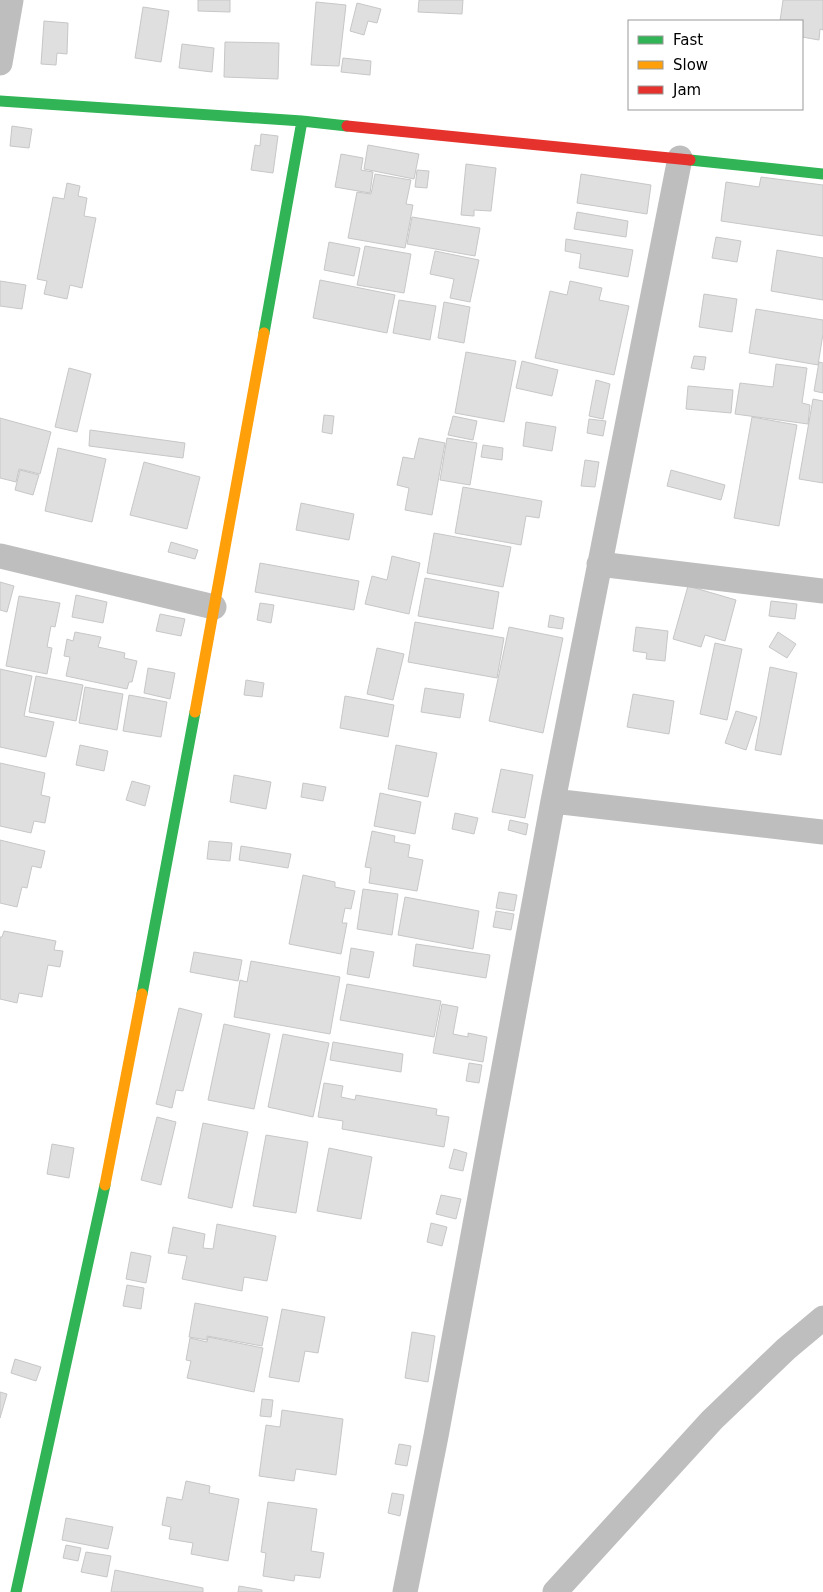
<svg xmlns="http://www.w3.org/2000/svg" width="823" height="1592" viewBox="0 0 823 1592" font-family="'DejaVu Sans',sans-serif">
<rect width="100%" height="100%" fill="#fff"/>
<path fill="#dfdfdf" stroke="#c7c7c7" d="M198,0H230V12L198,11Z
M419,0H463L462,14L418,12Z
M783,0H823V30L820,29L819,40L802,37V21H780Z
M316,2L346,5L339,66L311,65Z
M357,3L381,9L377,23L368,21L364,35L350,31Z
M143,7L169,11L161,62L135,58Z
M44,21L68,23L67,54L57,53L56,65L41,64Z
M225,42L279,43L278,79L224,77Z
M182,44L214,48L212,72L179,68Z
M343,58L371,61L370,75L341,72Z
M12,126L32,129L29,148L10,146Z
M261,134L278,136L273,173L251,170L255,145L260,146Z
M368,145L419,154L414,179L364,169Z
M341,154L363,158L361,170L373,172L370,193L335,187Z
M466,164L496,168L491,211L474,210V216L461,215Z
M417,170L429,171L427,188L415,187Z
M375,174L411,180L406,204L413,205L405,248L348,238L357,192L371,194Z
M581,174L651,185L647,214L577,203Z
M761,177L823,185V236L721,221L726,182L759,187Z
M67,183L80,186L78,196L87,198L84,216L96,218L82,288L70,285L67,299L44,294L47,281L37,279L53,197L64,199Z
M577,212L628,221L626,237L574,229Z
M412,217L480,228L475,256L407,244Z
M716,237L741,241L737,262L712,258Z
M566,239L633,250L628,277L579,268L581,254L565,251Z
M329,242L360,248L354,276L324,270Z
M365,246L411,254L404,293L357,285Z
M777,250L823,258V300L771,291Z
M435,251L479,260L470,302L450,298L454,279L430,274Z
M320,280L395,295L387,333L313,318Z
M0,281L26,285L22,309L0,306Z
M570,281L602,288L599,300L629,306L614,375L535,358L550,291L567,295Z
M704,294L737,299L732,332L699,327Z
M399,300L436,306L430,340L393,333Z
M444,302L470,307L464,343L438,338Z
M756,309L823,320V334L818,365L749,353Z
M466,352L516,361L504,422L455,413Z
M694,356L706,357L704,370L691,368Z
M522,361L558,370L552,396L516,388Z
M819,362L823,363V393L814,391Z
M776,364L807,368L802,403L810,405L808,424L735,414L740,383L773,387Z
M69,368L91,374L77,432L55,427Z
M596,380L610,384L603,419L589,416Z
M688,386L733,390L731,413L686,409Z
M813,399L823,401V483L799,479Z
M324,415L334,416L332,434L322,432Z
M453,416L477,421L473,440L448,435Z
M752,417L797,425L779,526L734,518Z
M0,418L51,432L40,474L19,469L16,482L0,478Z
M589,419L606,421L603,436L587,433Z
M526,422L556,427L552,451L523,446Z
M90,430L185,443L183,458L89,446Z
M419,438L445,443L432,515L405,510L409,488L397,485L403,457L414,459Z
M447,438L477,443L470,485L440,480Z
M483,445L503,448L502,460L481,457Z
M58,448L106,459L92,522L45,511Z
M585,460L599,462L595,487L581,486Z
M144,462L200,477L187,529L130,515Z
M20,470L39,475L33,495L15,490Z
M671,470L725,485L721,500L667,486Z
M463,487L542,501L539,518L526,516L521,545L455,533Z
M301,503L354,514L349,540L296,530Z
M434,533L511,547L503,587L427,573Z
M171,542L198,550L195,559L168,552Z
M392,556L420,563L409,614L365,604L372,576L387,580Z
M260,563L359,581L354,610L255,592Z
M425,578L499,592L493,629L418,616Z
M0,582L14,586L7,612L0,610Z
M688,586L736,600L725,641L705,635L701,647L673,639Z
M76,595L107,602L103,623L72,617Z
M19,596L60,603L55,627L51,626L47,647L52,648L47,674L6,666Z
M771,601L797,604L795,619L769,616Z
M260,603L274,605L271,623L257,620Z
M160,614L185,619L181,636L156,631Z
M550,615L564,618L562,629L548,627Z
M415,622L504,638L497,678L408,662Z
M509,627L563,638L543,733L489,721Z
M636,627L668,631L665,661L646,659L647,653L633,651Z
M75,632L101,637L98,647L125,653L124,658L137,661L132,682H129L127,689L66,676L70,657L64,656L67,639L73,641Z
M778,632L796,644L787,658L769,647Z
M715,643L742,649L727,720L700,714Z
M377,648L404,654L393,700L367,694Z
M770,667L797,673L781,755L755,750Z
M148,668L175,673L170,699L144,693Z
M0,669L32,676L24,716L54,722L46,757L0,747Z
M36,676L83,685L76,721L29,712Z
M246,680L264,683L262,697L244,695Z
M85,687L123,694L117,730L79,723Z
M425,688L464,694L460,718L421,712Z
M633,694L674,701L669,734L627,727Z
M129,695L167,702L161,737L123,731Z
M345,696L394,705L388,737L340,728Z
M736,711L757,717L746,750L725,743Z
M80,745L108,751L104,771L76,765Z
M396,745L437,753L428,797L388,789Z
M0,763L45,773L41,795L50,797L45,823L34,821L31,833L0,826Z
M501,769L533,775L525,818L492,812Z
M234,775L271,782L266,809L230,802Z
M132,781L150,786L145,806L126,800Z
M303,783L326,787L323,801L301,797Z
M380,793L421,802L415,834L374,826Z
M455,813L478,818L474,834L452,829Z
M510,820L528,824L526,835L508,830Z
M372,831L395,836L394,842L410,845L408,857L423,860L417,891L369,883L371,868L365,867Z
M0,840L45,851L41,868L32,866L27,888L22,887L17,907L0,903Z
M209,841L232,843L230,861L207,859Z
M241,846L291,854L288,868L239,860Z
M303,875L335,882V887L355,891L351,909L345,908L342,923H347L341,954L289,944Z
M363,889L398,894L392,935L357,929Z
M499,892L517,895L514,911L496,908Z
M405,897L479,911L473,949L398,935Z
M496,911L514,914L511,930L493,927Z
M4,931L56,941L54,950L63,951L60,967L48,965L42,997L19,993L17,1003L0,999V937H2Z
M416,944L490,955L486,978L413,966Z
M351,948L374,952L369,978L347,974Z
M194,952L242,960L238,981L190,972Z
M251,961L340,977L330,1034L234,1017L240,980L247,982Z
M347,984L441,1001L434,1037L340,1020Z
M442,1004L458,1007L453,1034L468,1037V1033L487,1037L483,1062L433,1053Z
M179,1008L202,1014L183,1091L176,1090L172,1108L156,1104Z
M224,1024L270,1034L254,1109L208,1100Z
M283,1034L329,1043L313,1117L268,1107Z
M333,1042L403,1054L401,1072L330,1060Z
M469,1063L482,1065L479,1083L466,1081Z
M324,1083L343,1086L341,1097L355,1100L356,1095L437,1109L436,1115L449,1117L444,1147L342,1129L343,1121L318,1117Z
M157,1117L176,1122L161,1185L141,1180Z
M203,1123L248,1132L232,1208L188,1198Z
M266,1135L308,1142L296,1213L253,1206Z
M52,1144L74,1148L69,1178L47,1174Z
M329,1148L372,1157L361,1219L317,1211Z
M454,1149L467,1153L463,1171L449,1168Z
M441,1195L461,1199L456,1219L436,1214Z
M431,1223L447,1227L442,1246L427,1242Z
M217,1224L276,1236L267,1281L244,1277L242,1291L182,1279L187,1256L168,1253L173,1227L205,1234L203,1248L213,1249Z
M131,1252L151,1256L146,1283L126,1279Z
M127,1285L144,1288L141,1309L123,1306Z
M195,1303L268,1317L262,1346L207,1336V1340L189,1337Z
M282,1309L325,1317L318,1353L305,1351L299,1382L269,1377Z
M412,1332L435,1336L428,1382L405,1378Z
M208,1337L263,1348L254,1392L187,1378L191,1361L186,1360L190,1338L207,1342Z
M15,1359L41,1367L36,1381L11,1373Z
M0,1392L7,1394L0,1418Z
M262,1399L273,1400L271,1417L260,1416Z
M282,1410L343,1419L336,1475L296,1469L294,1481L259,1476L266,1425L280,1427Z
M399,1444L411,1446L407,1466L395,1464Z
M186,1481L210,1486L209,1493L239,1499L228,1561L191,1554L193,1543L169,1539L171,1527L162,1525L167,1497L182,1500Z
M392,1493L404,1495L400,1516L388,1513Z
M268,1502L317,1509L311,1551L324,1553L320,1578L295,1575L294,1581L263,1576L266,1553L261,1552Z
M66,1518L113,1527L108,1549L62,1540Z
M66,1545L81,1548L78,1561L63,1558Z
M86,1552L111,1556L107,1577L81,1572Z
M115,1570L203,1588V1592H111Z
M239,1586L262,1590V1592H238Z"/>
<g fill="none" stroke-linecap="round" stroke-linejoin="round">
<path stroke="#bebebe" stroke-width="25" d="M0,63L11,0
M0,556L214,607
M599,564L823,591
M553,801L823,832
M405,1592L436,1436L553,801L680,158
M555,1592L712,1420L786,1349L823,1318"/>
<path stroke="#30b455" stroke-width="11" d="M0,101L302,121L347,126
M690,160L823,174
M264,333L302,121
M142,994L195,712
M16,1592L105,1185"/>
<path stroke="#ff9f0a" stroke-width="11" d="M195,712L264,333
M105,1185L142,994"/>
<path stroke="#e5322d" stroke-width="11" d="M347,126L690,160"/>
</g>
<rect x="628" y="20" width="175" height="90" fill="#ffffff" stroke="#999999"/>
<rect x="638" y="36" width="25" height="8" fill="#30b455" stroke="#999999"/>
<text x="673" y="45" font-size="15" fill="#000000">Fast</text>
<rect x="638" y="61" width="25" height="8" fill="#ff9f0a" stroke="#999999"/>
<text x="673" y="70" font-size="15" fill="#000000">Slow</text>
<rect x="638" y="86" width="25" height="8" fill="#e5322d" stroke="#999999"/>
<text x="673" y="95" font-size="15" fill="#000000">Jam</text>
</svg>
